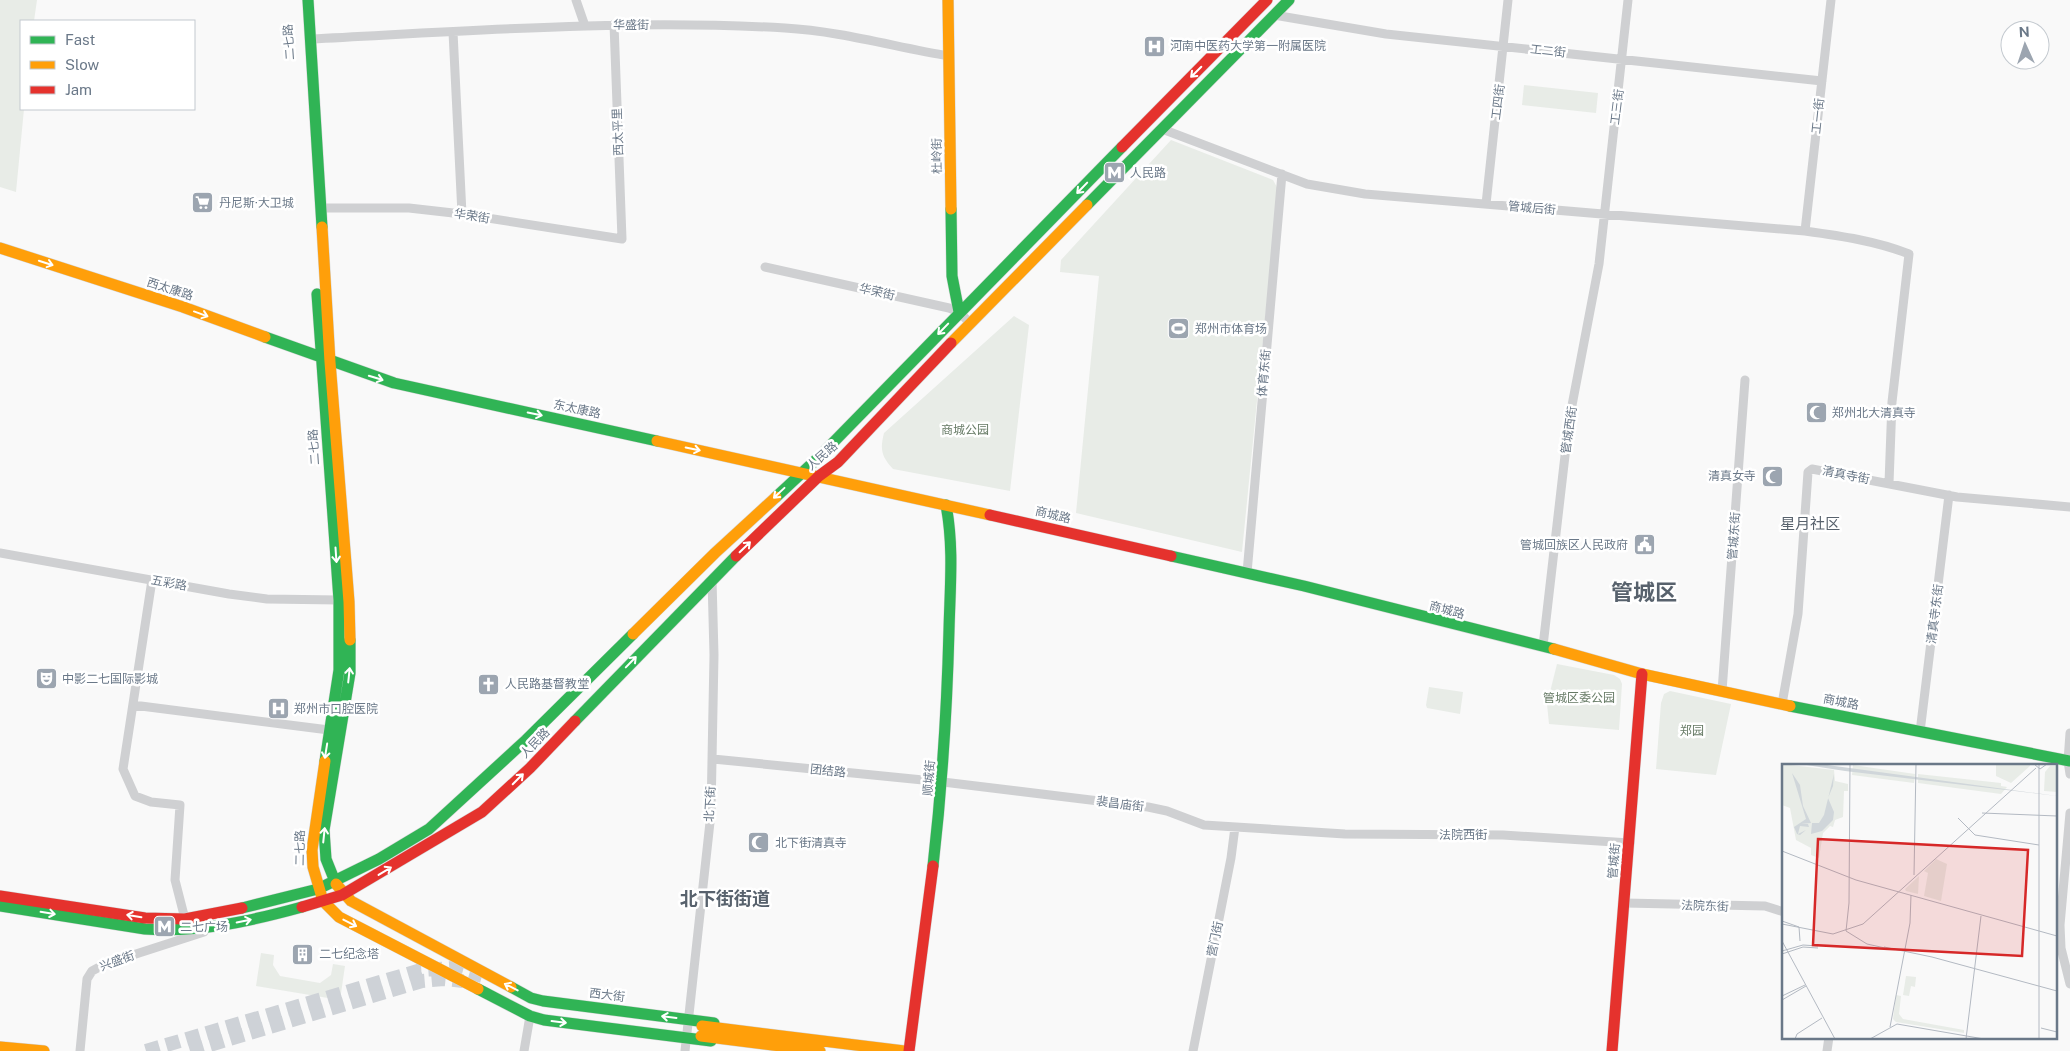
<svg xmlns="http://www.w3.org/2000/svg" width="2070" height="1051" viewBox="0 0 2070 1051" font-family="'Public Sans','Noto Sans SC',sans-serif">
<rect width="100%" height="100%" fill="#f9f9f9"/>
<path fill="#e8ece7" d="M0,0H37L34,21H21V109H24L16,192L0,187Z
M1524,85L1598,93L1596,113L1522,105Z
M1171,140L1273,180L1278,189L1242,552L1076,513L1099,276L1060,272L1061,260Z
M1014,316L1029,325L1010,491L893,469C881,456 880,449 884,433Z
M1557,664L1614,675L1620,679L1622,684L1619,730L1549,724L1547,704Z
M1429,687L1463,692L1460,714L1427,708L1426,705Z
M1670,691L1731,704L1716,775L1656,769L1661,703L1664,694Z
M261,953L274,955L273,965L280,976L320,983L331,975L333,964L345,966L340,1000L256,986Z"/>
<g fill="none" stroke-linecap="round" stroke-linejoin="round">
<path stroke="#ced2d7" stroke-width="14" stroke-dasharray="14 7" stroke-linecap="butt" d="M146,1051L421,970L453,968L482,976
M190,1051L422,981L444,979L463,981"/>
<defs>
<path id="fast" d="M308,0L322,227
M1087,205L1289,0
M951,209L952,276L959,312
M317,294L339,600V670L325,761
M265,337L394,383L657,441
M776,497L819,457L1122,147
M1171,556L1304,586L1554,649
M1790,706L2070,761
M575,721L736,556
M933,866C942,787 947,709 949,630C950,588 954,547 946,505
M336,884L326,859L324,830L350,673V640
M0,906L145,929C198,933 251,921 302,907
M242,908L318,889L379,859L429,829L526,740L633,634
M511,987L531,998L543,1001L714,1023
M478,989L530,1016L544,1020L711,1041"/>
<path id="slow" d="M948,0L951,209
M322,227L330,362L349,602L350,640
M0,248L183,307L265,337
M951,343L1087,205
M657,441L990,515
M633,634L715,553L776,497
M1554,649L1642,674L1790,706
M325,761L312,850L313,867L323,901L339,917L478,989
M336,884L351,901L511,987
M702,1026L904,1051
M701,1036L820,1051
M0,1047L44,1051"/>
<path id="jam" d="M1122,147L1267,0
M990,515L1171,556
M736,556L819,476L838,462L951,343
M0,896L145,918L185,919L242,908
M302,907L342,895L482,812L530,768L575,721
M909,1051L933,866
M1612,1051L1642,674"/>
</defs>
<use href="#fast" stroke="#d5d6d7" stroke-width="12"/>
<use href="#slow" stroke="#d5d6d7" stroke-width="12"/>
<use href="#jam" stroke="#d5d6d7" stroke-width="12"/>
<path stroke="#cfd0d2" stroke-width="9" d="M576,0L585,26
M1274,15L1386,34L1822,81
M453,32L462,214
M311,39C469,31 627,19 785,28C840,31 895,47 949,56
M1162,129L1307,184L1365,194L1805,231C1841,236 1876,241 1909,254L1892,402L1889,483
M1486,204L1508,0
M321,208H409L462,214L622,239L614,24
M1805,231L1831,0
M765,267L949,308L959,312L970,323
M0,553L229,594L267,599L339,600
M1247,573L1282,174
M152,580L123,769L135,796L151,802L180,805L175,880L185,919
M1543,646L1569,421L1599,264L1628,0
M1722,691L1745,380
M1782,704L1798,614L1808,472L1812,469L1957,497L2070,507
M133,705L329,730
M1920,732L1949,495
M2070,733L2068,761L2070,774
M713,759L943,782L1148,807L1167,811L1204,825L1345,834L1503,835L1630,843
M2070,813L2060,925L2061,948L2070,984
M1625,903L1765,906L1784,912
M80,1051L87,979L92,971L105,964L204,932
M524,1051L530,1016
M685,1051L711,813L714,655L712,579
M1193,1051L1231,858L1235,827
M1827,1051L1829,1037"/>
<use href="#fast" stroke="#30b455" stroke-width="11"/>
<use href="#slow" stroke="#ff9f0a" stroke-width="11"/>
<use href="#jam" stroke="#e5322d" stroke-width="11"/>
</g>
<defs><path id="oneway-shaft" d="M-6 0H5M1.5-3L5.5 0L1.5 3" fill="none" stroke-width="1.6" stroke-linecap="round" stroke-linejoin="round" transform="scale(1.25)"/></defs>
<g stroke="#fff">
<use href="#oneway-shaft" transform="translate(1196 72) rotate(135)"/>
<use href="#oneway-shaft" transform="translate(1082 188) rotate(134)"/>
<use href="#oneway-shaft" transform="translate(46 263) rotate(18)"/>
<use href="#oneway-shaft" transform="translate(201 314) rotate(20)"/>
<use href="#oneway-shaft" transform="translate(943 329) rotate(134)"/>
<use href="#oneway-shaft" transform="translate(376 378) rotate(17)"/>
<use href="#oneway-shaft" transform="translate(535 414) rotate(12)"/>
<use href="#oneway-shaft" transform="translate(693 449) rotate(12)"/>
<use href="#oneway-shaft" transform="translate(779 493) rotate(137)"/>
<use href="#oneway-shaft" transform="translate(745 547) rotate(-44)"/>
<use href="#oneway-shaft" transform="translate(336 555) rotate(86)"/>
<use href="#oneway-shaft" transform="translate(631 662) rotate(-46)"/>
<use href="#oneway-shaft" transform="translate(349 675) rotate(-84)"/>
<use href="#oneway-shaft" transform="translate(326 751) rotate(99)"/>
<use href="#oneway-shaft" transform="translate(518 779) rotate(-45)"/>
<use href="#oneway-shaft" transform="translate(324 835) rotate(-84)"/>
<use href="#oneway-shaft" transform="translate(385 871) rotate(-31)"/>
<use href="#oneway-shaft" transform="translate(48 913) rotate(9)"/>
<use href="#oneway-shaft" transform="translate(134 916) rotate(-171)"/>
<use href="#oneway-shaft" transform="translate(244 921) rotate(-12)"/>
<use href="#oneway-shaft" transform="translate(350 923) rotate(27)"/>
<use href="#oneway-shaft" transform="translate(511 987) rotate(-153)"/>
<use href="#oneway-shaft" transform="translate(669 1017) rotate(-173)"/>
<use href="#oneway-shaft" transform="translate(559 1022) rotate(7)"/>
</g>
<defs>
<symbol id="hospital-square" viewBox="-11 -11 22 22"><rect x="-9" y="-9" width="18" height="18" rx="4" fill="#9ca5b0" stroke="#fff"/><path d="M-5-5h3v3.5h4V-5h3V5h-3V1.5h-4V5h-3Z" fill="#fff"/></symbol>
<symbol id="metro-square" viewBox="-11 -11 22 22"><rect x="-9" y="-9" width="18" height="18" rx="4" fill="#9ca5b0" stroke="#fff"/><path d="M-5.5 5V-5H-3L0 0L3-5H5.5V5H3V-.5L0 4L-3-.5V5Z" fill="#fff"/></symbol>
<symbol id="supermarket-square" viewBox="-11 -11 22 22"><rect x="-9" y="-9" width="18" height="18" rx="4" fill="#9ca5b0" stroke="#fff"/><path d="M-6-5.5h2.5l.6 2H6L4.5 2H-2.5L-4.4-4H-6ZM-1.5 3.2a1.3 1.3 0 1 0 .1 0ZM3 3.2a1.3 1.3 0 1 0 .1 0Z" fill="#fff"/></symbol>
<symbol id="stadium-square" viewBox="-11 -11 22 22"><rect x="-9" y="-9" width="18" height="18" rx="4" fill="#9ca5b0" stroke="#fff"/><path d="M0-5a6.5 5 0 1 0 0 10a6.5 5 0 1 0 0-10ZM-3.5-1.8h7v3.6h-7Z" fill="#fff"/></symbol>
<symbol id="mosque-square" viewBox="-11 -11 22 22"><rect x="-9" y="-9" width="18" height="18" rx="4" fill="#9ca5b0" stroke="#fff"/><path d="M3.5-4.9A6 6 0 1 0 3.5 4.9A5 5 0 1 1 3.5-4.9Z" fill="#fff"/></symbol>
<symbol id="civic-square" viewBox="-11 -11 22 22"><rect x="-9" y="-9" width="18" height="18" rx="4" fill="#9ca5b0" stroke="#fff"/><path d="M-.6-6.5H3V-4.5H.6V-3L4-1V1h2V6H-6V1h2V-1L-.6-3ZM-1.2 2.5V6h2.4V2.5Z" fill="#fff"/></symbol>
<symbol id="theatre-square" viewBox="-11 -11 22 22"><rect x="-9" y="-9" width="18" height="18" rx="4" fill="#9ca5b0" stroke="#fff"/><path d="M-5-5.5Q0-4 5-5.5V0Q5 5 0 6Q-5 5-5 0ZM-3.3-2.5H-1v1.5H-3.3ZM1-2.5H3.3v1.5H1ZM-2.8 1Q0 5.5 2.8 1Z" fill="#fff"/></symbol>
<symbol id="church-square" viewBox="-11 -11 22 22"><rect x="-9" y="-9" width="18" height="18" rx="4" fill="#9ca5b0" stroke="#fff"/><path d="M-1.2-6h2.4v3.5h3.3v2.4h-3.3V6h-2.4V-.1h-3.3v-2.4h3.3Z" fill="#fff"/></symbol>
<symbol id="building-square" viewBox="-11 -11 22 22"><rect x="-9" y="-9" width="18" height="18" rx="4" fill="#9ca5b0" stroke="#fff"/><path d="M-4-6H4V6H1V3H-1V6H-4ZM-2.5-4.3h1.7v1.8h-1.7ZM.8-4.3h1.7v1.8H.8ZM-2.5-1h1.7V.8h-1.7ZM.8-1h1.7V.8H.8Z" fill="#fff"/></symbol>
</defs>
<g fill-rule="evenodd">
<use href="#hospital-square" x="1142" y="34" width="25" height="25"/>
<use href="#metro-square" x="1102" y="160" width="25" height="25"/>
<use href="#supermarket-square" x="190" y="190" width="25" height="25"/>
<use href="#stadium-square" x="1166" y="316" width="25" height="25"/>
<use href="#mosque-square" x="1804" y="400" width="25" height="25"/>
<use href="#mosque-square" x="1760" y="464" width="25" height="25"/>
<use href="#civic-square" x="1632" y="532" width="25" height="25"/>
<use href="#theatre-square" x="34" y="666" width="25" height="25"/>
<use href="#church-square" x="476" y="672" width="25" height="25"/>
<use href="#hospital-square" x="266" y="696" width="25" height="25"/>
<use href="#mosque-square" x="746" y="830" width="25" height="25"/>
<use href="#metro-square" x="152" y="914" width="25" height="25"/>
<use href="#building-square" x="290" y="942" width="25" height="25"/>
</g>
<g text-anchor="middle" stroke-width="5" stroke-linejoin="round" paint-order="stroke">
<g font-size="12" fill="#6a7888" stroke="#fff">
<text transform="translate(631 25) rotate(1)" y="4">华盛街</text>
<text transform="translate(289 42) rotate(-94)" y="4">二七路</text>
<text transform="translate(1548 51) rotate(6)" y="4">工二街</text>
<text transform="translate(1498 102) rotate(-83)" y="4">工四街</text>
<text transform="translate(1617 107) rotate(-83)" y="4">工三街</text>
<text transform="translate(1818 116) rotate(-84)" y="4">工一街</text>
<text transform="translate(618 132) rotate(-92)" y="4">西太平里</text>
<text transform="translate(937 156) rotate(-91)" y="4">杜岭街</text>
<text transform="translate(1532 208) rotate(5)" y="4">管城后街</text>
<text transform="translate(472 216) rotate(9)" y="4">华荣街</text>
<text transform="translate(170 289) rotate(18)" y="4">西太康路</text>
<text transform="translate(877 292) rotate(13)" y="4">华荣街</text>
<text transform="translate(1264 373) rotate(-85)" y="4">体育东街</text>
<text transform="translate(577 409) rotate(12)" y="4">东太康路</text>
<text transform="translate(1569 430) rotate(-82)" y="4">管城西街</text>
<text transform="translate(314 447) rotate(-94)" y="4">二七路</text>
<text transform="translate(822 456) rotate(-41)" y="4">人民路</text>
<text transform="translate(1846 475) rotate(11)" y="4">清真寺街</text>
<text transform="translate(1053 515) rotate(13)" y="4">商城路</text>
<text transform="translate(1734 536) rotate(-86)" y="4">管城东街</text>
<text transform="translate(169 583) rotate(10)" y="4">五彩路</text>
<text transform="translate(1447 610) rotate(15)" y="4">商城路</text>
<text transform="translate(1935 614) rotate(-83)" y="4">清真寺东街</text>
<text transform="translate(1841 702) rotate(11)" y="4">商城路</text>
<text transform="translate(535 743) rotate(-46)" y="4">人民路</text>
<text transform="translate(828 771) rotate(6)" y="4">团结路</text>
<text transform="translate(929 778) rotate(-85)" y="4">顺城街</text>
<text transform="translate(710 804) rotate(-87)" y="4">北下街</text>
<text transform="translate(1120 804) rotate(7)" y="4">裴昌庙街</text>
<text x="1463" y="839">法院西街</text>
<text transform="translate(300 848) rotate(-89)" y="4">二七路</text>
<text transform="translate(1614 861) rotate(-85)" y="4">管城街</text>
<text transform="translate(1705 906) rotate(2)" y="4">法院东街</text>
<text transform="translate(1215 939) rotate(-78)" y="4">营门街</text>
<text transform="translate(117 961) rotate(-20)" y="4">兴盛街</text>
<text transform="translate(607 995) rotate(7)" y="4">西大街</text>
</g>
<g font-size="12" fill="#6a7888" stroke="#fff" text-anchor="start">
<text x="1170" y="50">河南中医药大学第一附属医院</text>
<text x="1130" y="177">人民路</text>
<text x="219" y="207">丹尼斯·大卫城</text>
<text x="1195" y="333">郑州市体育场</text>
<text x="1832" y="417">郑州北大清真寺</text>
<text x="1756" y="480" text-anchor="end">清真女寺</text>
<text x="1628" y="549" text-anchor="end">管城回族区人民政府</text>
<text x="62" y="683">中影二七国际影城</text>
<text x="505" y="688">人民路基督教堂</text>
<text x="294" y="713">郑州市口腔医院</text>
<text x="775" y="847">北下街清真寺</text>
<text x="180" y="931">二七广场</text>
<text x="319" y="958">二七纪念塔</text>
</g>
<g font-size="12" fill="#667a65" stroke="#fff">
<text x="965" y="434">商城公园</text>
<text x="1579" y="702">管城区委公园</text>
<text x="1692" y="735">郑园</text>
</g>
<g font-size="15" fill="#58626d" stroke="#fff">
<text x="1810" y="529">星月社区</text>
</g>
<g font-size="18" font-weight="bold" fill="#58626d" stroke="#fff">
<text x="725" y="905">北下街街道</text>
</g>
<g font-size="22" font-weight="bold" fill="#58626d" stroke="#fff">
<text x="1644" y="600">管城区</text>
</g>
</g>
<g transform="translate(1782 764)">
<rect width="275" height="275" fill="#f9f9f9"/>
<path d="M0,0L52,6L53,17L66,20V27H62L61,53L53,56L51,63L48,62L41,69L37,94L29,91V84L14,76L8,44L0,41ZM214,0H248V2L229,19L214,12ZM71,1L133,10L132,19L70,11ZM268,2H275V28L262,27L263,8ZM136,10L219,19V22L225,23L219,30L136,19ZM154,95L165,100L159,137L142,132L146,109L142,107ZM137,112L136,130L124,127L123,125ZM124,212L134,213L133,223L129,222L127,232L121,231ZM114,231L119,232L117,250L121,255L182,266V269L114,258L111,255Z" fill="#e8ece7"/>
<path d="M18,0H38L275,32L63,7ZM10,9L18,21L21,42L29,59L19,60H26L27,63L18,62L16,70L24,66L18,71L15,70L12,63L24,55ZM52,10L51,22L46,34L52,48L51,56L40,67L29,70L30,59H37L42,51Z" fill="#d0d6da"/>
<path fill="none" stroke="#b3b9c2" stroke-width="1" d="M252,0L258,5L265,0M200,49L275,52M176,54L193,71L257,81M0,87L74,116L275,172M132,111L134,0M0,157L17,163L18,177M0,160L51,170L81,160L254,4M64,167L85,180L103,184M64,167L67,139L68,0M0,177L53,275M102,183L150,193L275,227M0,187L21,181L36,182M0,190L21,183L36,184M0,232L23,221M0,236L24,222M115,260L202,275M108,263L128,159L129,131M259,264L275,268M13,275L15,270L40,254M88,275L115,260M184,275L199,152M257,275V0"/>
<path fill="#d62828" fill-opacity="0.15" stroke="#d62828" stroke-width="2.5" d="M36,75L246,86L240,192L31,181Z"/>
<rect width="275" height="275" fill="none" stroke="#6a7888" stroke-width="2.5"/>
</g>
<rect x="20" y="20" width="175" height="90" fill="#ffffff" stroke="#c3c9cf"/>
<rect x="30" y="36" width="25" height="8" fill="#30b455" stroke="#c3c9cf"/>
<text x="65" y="45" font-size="15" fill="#6a7888">Fast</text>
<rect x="30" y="61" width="25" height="8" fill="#ff9f0a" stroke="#c3c9cf"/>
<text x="65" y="70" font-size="15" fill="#6a7888">Slow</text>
<rect x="30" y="86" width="25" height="8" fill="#e5322d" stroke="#c3c9cf"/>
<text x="65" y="95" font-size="15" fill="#6a7888">Jam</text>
<g transform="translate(2025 45) rotate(357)"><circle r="24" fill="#ffffff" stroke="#c3c9cf"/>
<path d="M0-4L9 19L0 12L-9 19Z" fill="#9ca5b0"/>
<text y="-8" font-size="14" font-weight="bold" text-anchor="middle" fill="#6a7888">N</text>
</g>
</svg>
